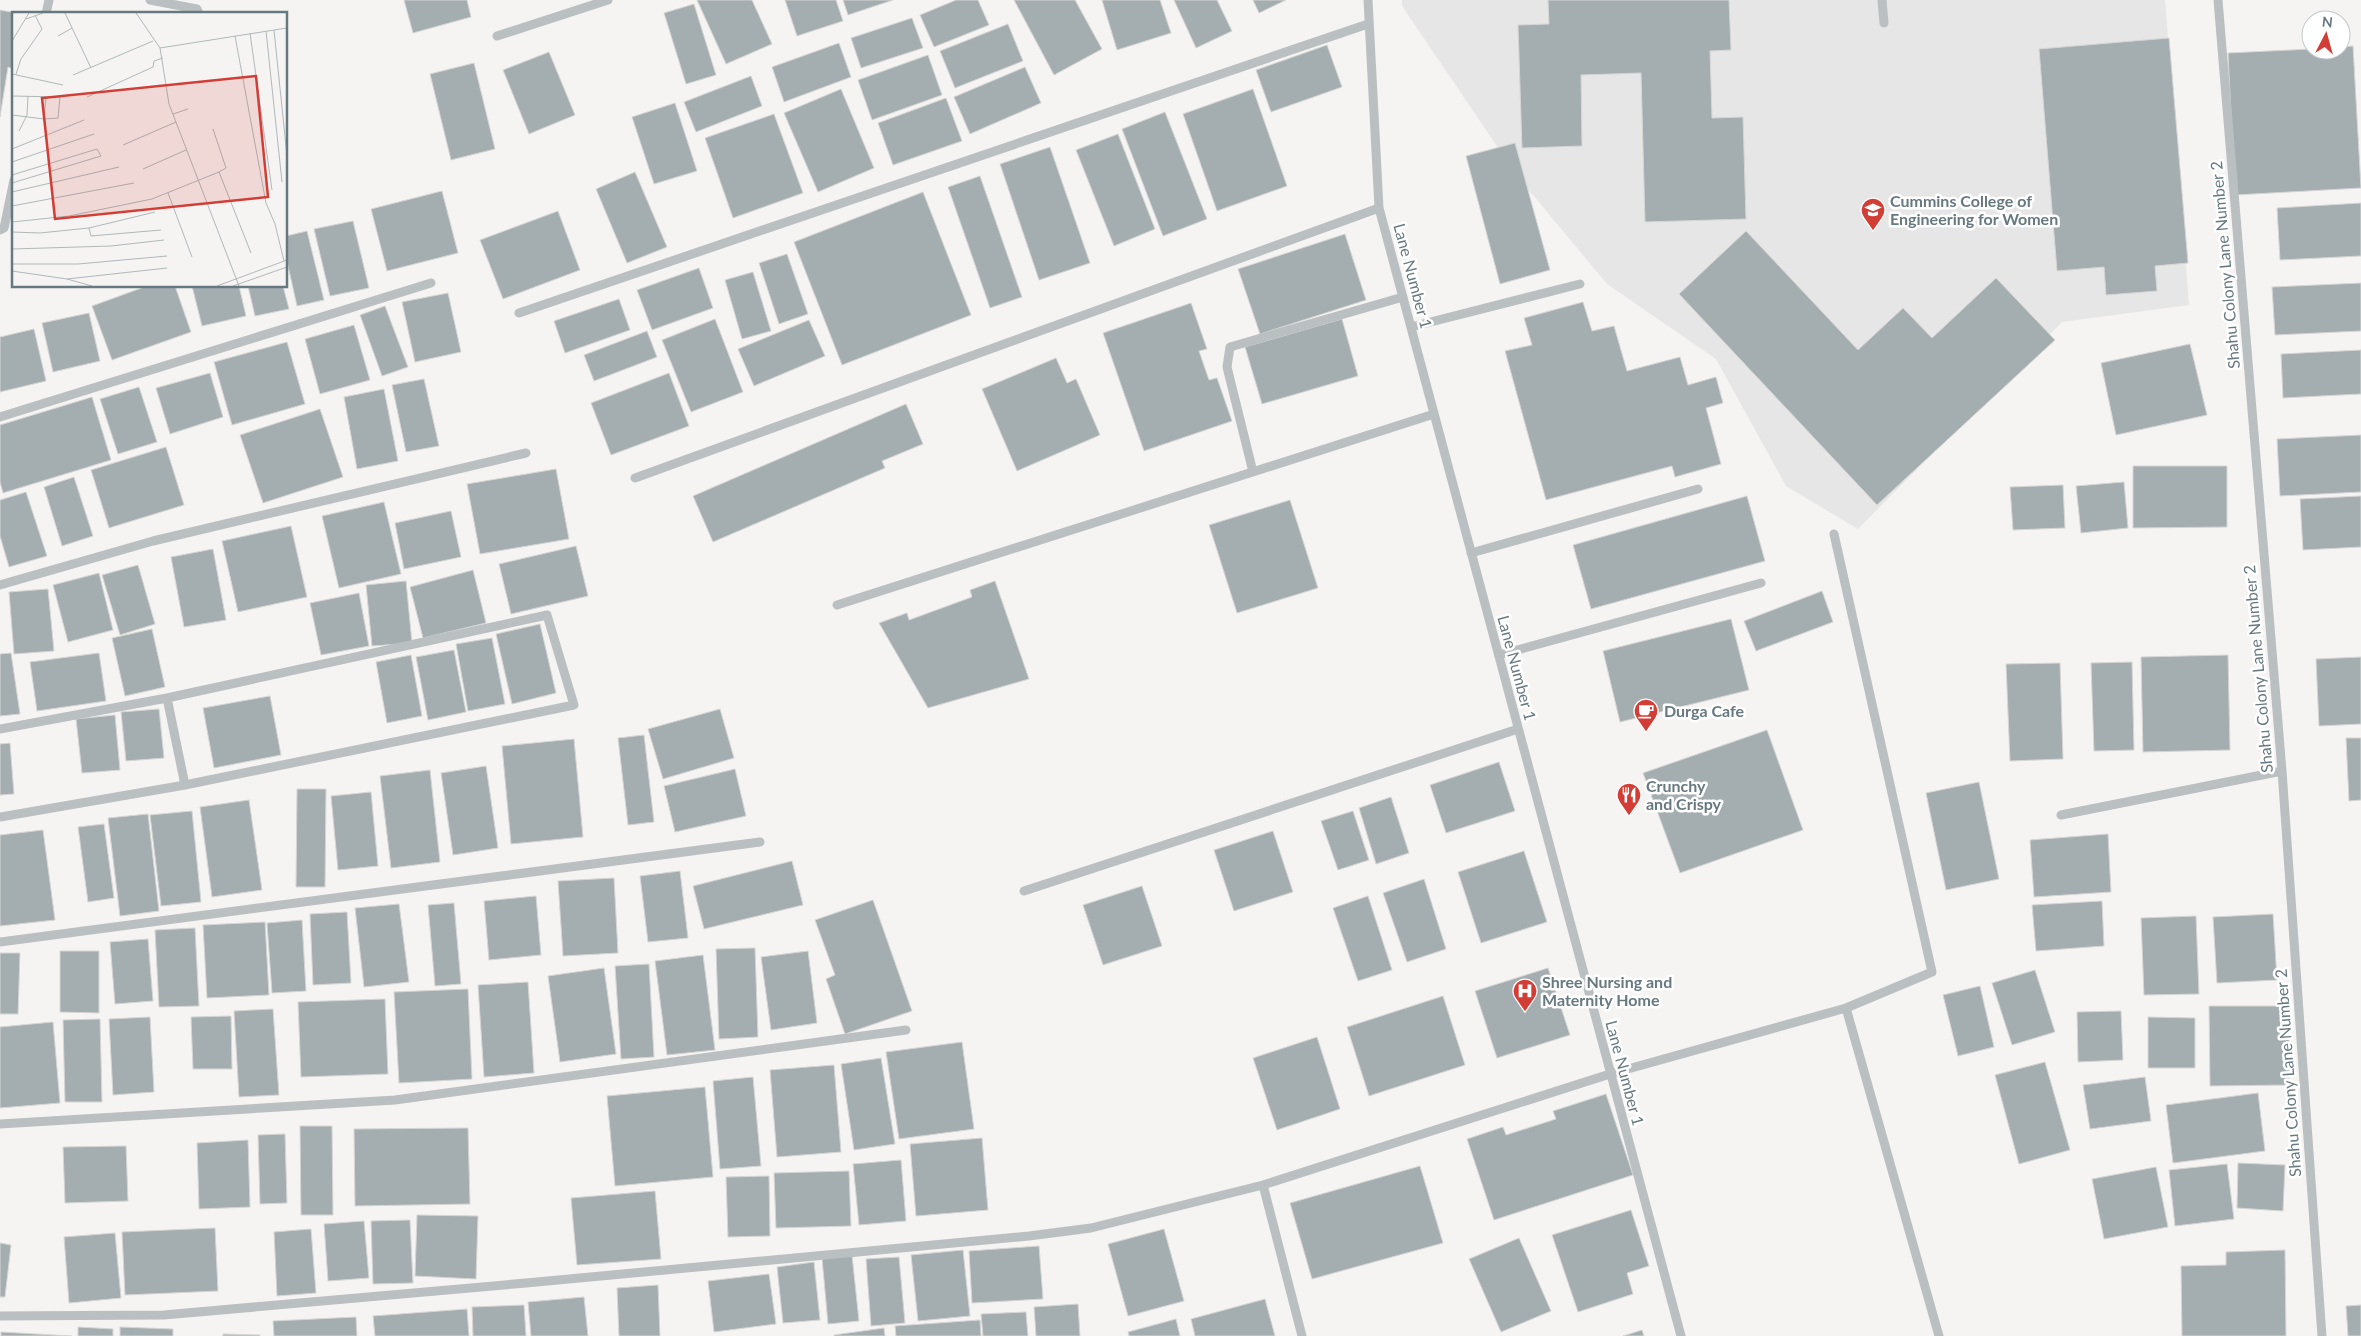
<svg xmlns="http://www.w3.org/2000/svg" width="2361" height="1336" viewBox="0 0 2361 1336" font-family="Lato,sans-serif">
<rect width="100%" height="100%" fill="#f5f4f2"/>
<path fill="#e5e6e5" d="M1402,0H2165L2189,305L2062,322L1858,529L1786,486L1716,359L1607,284L1518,177L1402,6Z"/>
<path fill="#a4adb0" stroke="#d6d6d4" d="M404,0H467L471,17L413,33Z
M697,0H752L772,44L726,64Z
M785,0H836L843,21L797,36Z
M843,0H893L848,15Z
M956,0H978L989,25L934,47L920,15Z
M1014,0H1075L1102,49L1054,75Z
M1102,0H1160L1171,33L1117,50Z
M1174,0H1217L1232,31L1196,48Z
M1253,0H1286L1259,13Z
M1548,0H1729L1731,50L1710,51L1712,118L1743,117L1746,219L1645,222L1641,73L1581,75L1582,146L1522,148L1518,25L1549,24Z
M694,4L716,75L686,84L664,13Z
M0,10L22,14H14V69L8,67L0,117Z
M912,18L923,48L861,68L851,38Z
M1008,24L1023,61L955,88L940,51Z
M2169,38L2188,263L2155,266L2157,291L2106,295L2104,267L2057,271L2039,49Z
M839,43L851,77L784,102L772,67Z
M1327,45L1342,87L1271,112L1256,70Z
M2353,46L2361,188L2235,195L2228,53L2311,49L2341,50V47Z
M549,52L575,115L529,134L503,70Z
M928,55L942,95L872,120L858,80Z
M474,63L495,149L451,160L430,74Z
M1025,67L1041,103L970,134L954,97Z
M751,76L762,106L696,132L684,102Z
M841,89L874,168L818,192L784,113Z
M1253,89L1287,186L1217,211L1183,114Z
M946,98L962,141L893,165L878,123Z
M675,103L697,171L654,184L632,117Z
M1165,112L1207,219L1163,236L1122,129Z
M774,114L803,193L733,218L705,138Z
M1118,134L1155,229L1114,246L1076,150Z
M1515,143L1550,270L1500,284L1466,156Z
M1050,147L1090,263L1039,280L1000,164Z
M635,172L667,247L627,263L596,189Z
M980,176L1022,297L990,308L948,187Z
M442,191L458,253L387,271L371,209Z
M923,192L971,315L842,365L794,242Z
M2361,203V256L2280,260L2277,208Z
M558,211L580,270L503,299L480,240Z
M353,221L369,288L330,296L314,229Z
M307,231L324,300L297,306L286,257V236Z
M1746,231L1858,350L1903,308L1932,338L1996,278L2055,340L1877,505L1679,294Z
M1345,234L1366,300L1260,334L1238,269Z
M787,254L808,314L779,324L759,263Z
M699,268L713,308L652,330L637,290Z
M753,272L771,331L742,339L725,280Z
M2361,283V331L2275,335L2272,287Z
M147,286H175L191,332L112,360L92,306Z
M192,286H239L246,316L202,326Z
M248,286H283L289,309L255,316Z
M448,293L461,352L415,362L402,302Z
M619,299L630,330L565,353L554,321Z
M1583,302L1592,331L1614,326L1627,371L1680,357L1688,385L1716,377L1723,403L1706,408L1721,464L1675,477L1672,466L1546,500L1505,351L1532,345L1524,318Z
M1191,303L1207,349L1199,351L1209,380L1217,378L1232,421L1144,451L1103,333Z
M385,306L408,367L382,376L360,315Z
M89,313L100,361L53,372L42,323Z
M715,319L743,392L691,412L662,340Z
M1342,319L1358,376L1262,404L1245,347Z
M809,320L825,356L754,386L738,349Z
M354,325L370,380L320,394L305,339Z
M34,329L46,381L0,392V337Z
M647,331L657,357L594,381L584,355Z
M287,342L305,404L232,425L214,362Z
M2190,344L2207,415L2116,435L2101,363Z
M2361,350V394L2283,398L2281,354Z
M1056,358L1067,383L1076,379L1100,435L1017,471L982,389Z
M210,373L223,417L170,434L156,388Z
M669,373L689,426L611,455L591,403Z
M424,379L439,446L406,452L392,385Z
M139,387L157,442L118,454L100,399Z
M384,389L398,461L357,469L344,397Z
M92,397L111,460L3,493L0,482V425Z
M906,404L923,444L882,461L885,468L713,542L693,496Z
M320,409L343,477L263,503L240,435Z
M2361,435V492L2280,496L2277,439Z
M166,447L184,505L109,528L91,470Z
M2133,466H2227V527L2133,528Z
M556,469L569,539L480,554L467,484Z
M74,477L93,536L62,546L44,487Z
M2124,482L2128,528L2081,533L2076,486Z
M2063,485L2065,528L2013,530L2010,487Z
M26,492L47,556L9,567L0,536V500Z
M1747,496L1765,561L1591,609L1573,545Z
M2361,496V547L2303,550L2300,499Z
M1290,500L1318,588L1237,613L1209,525Z
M384,502L401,574L339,588L322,516Z
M451,511L461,557L404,569L395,523Z
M291,526L307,597L238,612L222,541Z
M576,546L588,596L511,614L499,564Z
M213,549L226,620L184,627L171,557Z
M138,565L155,624L120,635L102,575Z
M473,570L486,623L423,638L410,587Z
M99,573L113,630L68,642L53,585Z
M406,581L412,643L372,646L366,585Z
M995,581L1029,679L928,708L879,623L907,613L909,620L972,597L970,590Z
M48,589L54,651L14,654L9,592Z
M1822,591L1833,622L1756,651L1744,621Z
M359,593L369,646L321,655L310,603Z
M1731,619L1749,690L1620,722L1603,651Z
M540,624L556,693L512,704L496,634Z
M152,629L165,687L125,696L112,638Z
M492,638L505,704L468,711L456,644Z
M454,650L466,712L428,720L416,657Z
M11,653L20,714L0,716V654Z
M99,653L106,701L37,711L30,662Z
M411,655L422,716L387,723L376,662Z
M2228,655L2230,750L2143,752L2141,657Z
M2361,657V724L2319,726L2316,659Z
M2132,662L2134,750L2094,751L2091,663Z
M2060,663L2063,759L2010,761L2006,664Z
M270,696L281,755L214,768L203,708Z
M159,709L164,758L126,761L121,712Z
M720,709L734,758L663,779L648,729Z
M115,715L120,770L82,773L76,719Z
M1767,730L1803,830L1680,873L1643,773Z
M644,735L654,822L628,825L618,738Z
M2346,738H2361V800L2349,801Z
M574,739L583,837L511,844L502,746Z
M10,743L14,794L0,795V744Z
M1499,762L1515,811L1446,833L1430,785Z
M486,766L498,848L453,855L441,773Z
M735,769L746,816L675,832L664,786Z
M430,770L440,862L391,868L380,776Z
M1979,782L1999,879L1946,890L1926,793Z
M297,789H326L325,887H296Z
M371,792L378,866L338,870L331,796Z
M1391,797L1409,853L1376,864L1359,808Z
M249,800L262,890L212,897L200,807Z
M192,811L201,902L161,906L150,815Z
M1353,811L1369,860L1338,870L1321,821Z
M148,814L159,911L120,916L108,818Z
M104,824L114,898L88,902L78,827Z
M43,830L55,920L0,926V835Z
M1273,831L1293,892L1234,911L1214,850Z
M2108,834L2111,892L2034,897L2030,840Z
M1524,851L1547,922L1481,943L1458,872Z
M792,861L803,905L704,929L693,886Z
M680,871L688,938L648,942L640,876Z
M614,878L618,953L563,956L558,881Z
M1424,879L1446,949L1407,962L1383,893Z
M1142,886L1162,946L1103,965L1083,905Z
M536,896L541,955L489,960L484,901Z
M1368,896L1392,970L1358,981L1333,908Z
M873,900L912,1011L845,1034L826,979L835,975L815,920Z
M2102,901L2104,946L2036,951L2032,905Z
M454,903L461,984L435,986L428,905Z
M399,904L409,982L364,987L355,908Z
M347,912L351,983L313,985L310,914Z
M2273,914L2277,980L2217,983L2213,917Z
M2196,916L2199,994L2144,995L2141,918Z
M302,920L306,991L272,993L267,923Z
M265,922L269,995L207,998L203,925Z
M195,928L199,1006L159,1007L155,930Z
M148,939L153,1001L115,1004L110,942Z
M755,948L758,1037L719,1039L716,949Z
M60,951H99V1013L60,1012Z
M808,951L817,1023L771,1030L761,957Z
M0,953H20L18,1014H0Z
M703,955L715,1050L667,1055L655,961Z
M649,964L654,1057L621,1059L615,966Z
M604,968L616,1054L560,1062L548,976Z
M1548,968L1570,1035L1497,1058L1475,991Z
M2035,970L2055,1032L2012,1045L1992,983Z
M528,982L534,1073L484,1077L478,985Z
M1980,986L1994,1047L1958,1056L1943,995Z
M468,989L472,1079L399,1083L394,992Z
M1443,996L1465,1065L1369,1096L1347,1027Z
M385,999L388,1074L301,1077L298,1002Z
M2209,1006H2289V1085L2210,1086Z
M273,1009L279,1095L239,1097L234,1011Z
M2121,1011L2123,1060L2078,1062L2077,1012Z
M231,1016L232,1069H193L191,1017Z
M150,1017L154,1092L113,1095L109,1019Z
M2148,1017L2195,1018V1068H2148Z
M100,1019L102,1102H65L63,1020Z
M53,1022L60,1103L0,1108V1027Z
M1317,1037L1340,1109L1277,1130L1253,1058Z
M962,1042L974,1129L899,1139L886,1052Z
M881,1058L895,1144L854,1150L841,1064Z
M2045,1062L2070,1150L2019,1164L1995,1075Z
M834,1065L841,1152L777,1157L770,1070Z
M753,1077L761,1166L720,1169L713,1081Z
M2145,1077L2151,1121L2090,1129L2083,1085Z
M705,1087L713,1177L615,1186L607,1096Z
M2258,1093L2265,1151L2173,1163L2166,1105Z
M1606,1094L1633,1175L1494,1220L1467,1139L1503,1127L1506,1135L1556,1119L1553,1111Z
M300,1126H332L333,1215H301Z
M468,1128L470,1204L355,1206L354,1129Z
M285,1134L287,1203L260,1204L258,1135Z
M982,1138L988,1210L916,1216L910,1144Z
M248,1140L250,1207L199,1209L197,1143Z
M126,1146L128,1201L65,1203L63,1147Z
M901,1160L906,1221L859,1225L853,1164Z
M2238,1163L2285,1165L2283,1211L2237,1208Z
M2227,1164L2234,1219L2175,1226L2169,1170Z
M1420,1166L1443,1243L1312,1279L1290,1203Z
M2156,1167L2168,1227L2104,1239L2092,1179Z
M849,1171L851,1226L776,1228L774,1173Z
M769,1176L770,1236L728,1237L726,1177Z
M655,1191L661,1259L577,1265L571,1198Z
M1631,1210L1649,1266L1627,1273L1633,1294L1578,1312L1552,1235Z
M417,1215L478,1216L476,1279L415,1276Z
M410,1220L413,1283L373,1284L371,1221Z
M364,1221L369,1278L328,1281L324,1224Z
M215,1228L218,1291L125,1295L122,1232Z
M311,1229L316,1293L277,1296L274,1232Z
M1164,1229L1184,1301L1128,1316L1108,1244Z
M115,1233L121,1298L69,1303L64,1237Z
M1519,1238L1551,1311L1501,1332L1469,1259Z
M0,1243L11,1245L5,1297H0Z
M1039,1246L1043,1299L972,1303L969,1251Z
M963,1250L970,1316L918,1321L911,1255Z
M2285,1250L2286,1336H2182L2181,1266L2226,1265V1252Z
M852,1255L859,1321L828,1324L822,1258Z
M899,1257L905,1323L871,1326L866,1259Z
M814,1262L820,1320L783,1323L777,1267Z
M769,1274L776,1324L714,1332L708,1281Z
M658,1285L660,1336H619L617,1288Z
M584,1297L588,1336H531L528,1302Z
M1265,1299L1275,1336H1195L1191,1319Z
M1078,1304L1080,1336H1036L1034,1307Z
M524,1305L526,1336H473L472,1307Z
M2361,1305V1336H2348L2346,1306Z
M467,1309L469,1336H375L373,1316Z
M1026,1312L1028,1336H983L981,1314Z
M356,1317L357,1336H274L273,1321Z
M1176,1319L1180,1336H1129L1128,1332Z
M980,1320L981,1336H896L895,1326Z
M78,1327L113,1329V1336H78Z
M120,1327L173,1329V1336H120Z
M884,1328L885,1336H834V1335Z
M1642,1330L1644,1336H1623Z
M1,1332L72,1336H1Z
M223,1334L260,1335V1336H223Z"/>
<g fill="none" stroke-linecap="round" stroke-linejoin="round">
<path stroke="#babfc1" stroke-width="9" d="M150,0L197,9L199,14
M1368,0L1379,208L1681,1336
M1882,0L1884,23
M2218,0L2282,771L2322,1336
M46,14L49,0
M497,36L608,0
M0,230L4,228L14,180
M519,313L1368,24
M1411,327L1580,284
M0,417L431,283
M1253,472L1227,367L1230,347L1403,297
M635,478L1379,208
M1471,553L1698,489
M0,585L153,541L526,453
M837,605L1434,414
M1499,655L1761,583
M167,698L185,785
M0,729L167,698L547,615L574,705L185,785L0,817
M2061,815L2282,771
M1024,891L1518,729
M0,942L760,842
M1846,1008L1939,1336
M0,1124L395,1100L906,1030
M1263,1185L1302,1336
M0,1316L164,1315L526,1283L1029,1236L1091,1228L1263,1185L1610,1074L1846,1008L1932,972L1834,534"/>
</g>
<defs>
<symbol id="school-pin" viewBox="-11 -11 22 30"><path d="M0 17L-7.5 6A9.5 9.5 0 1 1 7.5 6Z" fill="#d23d35" stroke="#fff"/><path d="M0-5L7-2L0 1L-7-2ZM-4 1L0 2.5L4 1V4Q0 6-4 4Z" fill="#fff"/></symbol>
<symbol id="cafe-pin" viewBox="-11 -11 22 30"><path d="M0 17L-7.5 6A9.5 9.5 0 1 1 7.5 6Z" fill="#d23d35" stroke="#fff"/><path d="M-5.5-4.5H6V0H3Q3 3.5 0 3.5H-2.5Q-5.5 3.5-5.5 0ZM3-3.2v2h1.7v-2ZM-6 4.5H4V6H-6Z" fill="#fff"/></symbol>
<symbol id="restaurant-pin" viewBox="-11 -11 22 30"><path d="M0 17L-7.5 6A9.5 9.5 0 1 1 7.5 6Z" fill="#d23d35" stroke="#fff"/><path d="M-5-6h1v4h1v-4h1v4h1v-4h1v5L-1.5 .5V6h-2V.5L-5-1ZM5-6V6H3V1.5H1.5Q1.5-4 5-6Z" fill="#fff"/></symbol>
<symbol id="hospital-pin" viewBox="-11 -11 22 30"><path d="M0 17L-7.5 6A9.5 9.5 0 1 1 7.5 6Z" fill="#d23d35" stroke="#fff"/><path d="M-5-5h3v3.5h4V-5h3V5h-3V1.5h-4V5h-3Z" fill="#fff"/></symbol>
</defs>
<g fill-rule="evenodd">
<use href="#school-pin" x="1859" y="196" width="28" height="38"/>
<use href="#cafe-pin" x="1632" y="697" width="28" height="38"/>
<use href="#restaurant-pin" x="1615" y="781" width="28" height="38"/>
<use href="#hospital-pin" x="1511" y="977" width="28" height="38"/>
</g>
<g text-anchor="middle" stroke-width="5" stroke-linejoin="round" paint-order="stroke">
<g font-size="16" font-weight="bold" fill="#677980" stroke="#fff" text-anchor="start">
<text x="1890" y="207">Cummins College of<tspan x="1890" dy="18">Engineering for Women</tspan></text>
<text x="1664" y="717">Durga Cafe</text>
<text x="1646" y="792">Crunchy<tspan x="1646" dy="18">and Crispy</tspan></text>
<text x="1542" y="988">Shree Nursing and<tspan x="1542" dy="18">Maternity Home</tspan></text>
</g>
<g font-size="16" fill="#677980" stroke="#fff">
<text transform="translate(2225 265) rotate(-95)" y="6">Shahu Colony Lane Number 2</text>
<text transform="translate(1413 276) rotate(75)" y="6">Lane Number 1</text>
<text transform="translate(1517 668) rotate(75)" y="6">Lane Number 1</text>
<text transform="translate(2258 669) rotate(-95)" y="6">Shahu Colony Lane Number 2</text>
<text transform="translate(1625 1073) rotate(75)" y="6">Lane Number 1</text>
<text transform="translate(2288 1073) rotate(-94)" y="6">Shahu Colony Lane Number 2</text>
</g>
</g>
<g transform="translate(12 12)">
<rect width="275" height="275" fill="#f5f4f2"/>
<path fill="none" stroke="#afb8ba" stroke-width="1" d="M53,1L79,56M124,1L148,36L157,92L227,274M14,7L31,1M262,18L275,144M254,19L270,170M238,21L260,178M46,24L60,16M223,24L254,191L263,212L272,249M0,29L17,1M148,36L275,16M0,62L51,73M4,62L9,47L30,17L23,3M61,63L141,29M0,84L48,85L46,106L32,107M75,85L141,55L142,49L151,46M161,102L176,97M0,103L32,107L34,84M7,119L15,103L16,84M111,133L164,110M0,137L72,108M0,150L82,122M131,157L174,138M207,160L239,241M0,163L85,137L89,144L0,171M0,180L107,155M156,181L180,245M0,194L122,171M0,210L57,204L140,187L207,160L214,156L201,117M77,216L79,224L149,218M0,220L28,221L77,216L143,200M0,237L99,234L152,228M0,252H66L155,244M0,259L55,267L155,256M55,267L80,274M205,274L275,248M221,274L275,255"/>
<path fill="#d23d35" fill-opacity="0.15" stroke="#d23d35" stroke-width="2.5" d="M244,64L256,185L43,207L30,86Z"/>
<rect width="275" height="275" fill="none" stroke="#677980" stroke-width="2.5"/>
</g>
<g transform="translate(2326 35) rotate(6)"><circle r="24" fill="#ffffff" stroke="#c2c9cc"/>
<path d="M0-4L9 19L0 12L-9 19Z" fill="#d23d35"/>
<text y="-8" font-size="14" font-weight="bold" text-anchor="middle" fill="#677980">N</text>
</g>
</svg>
